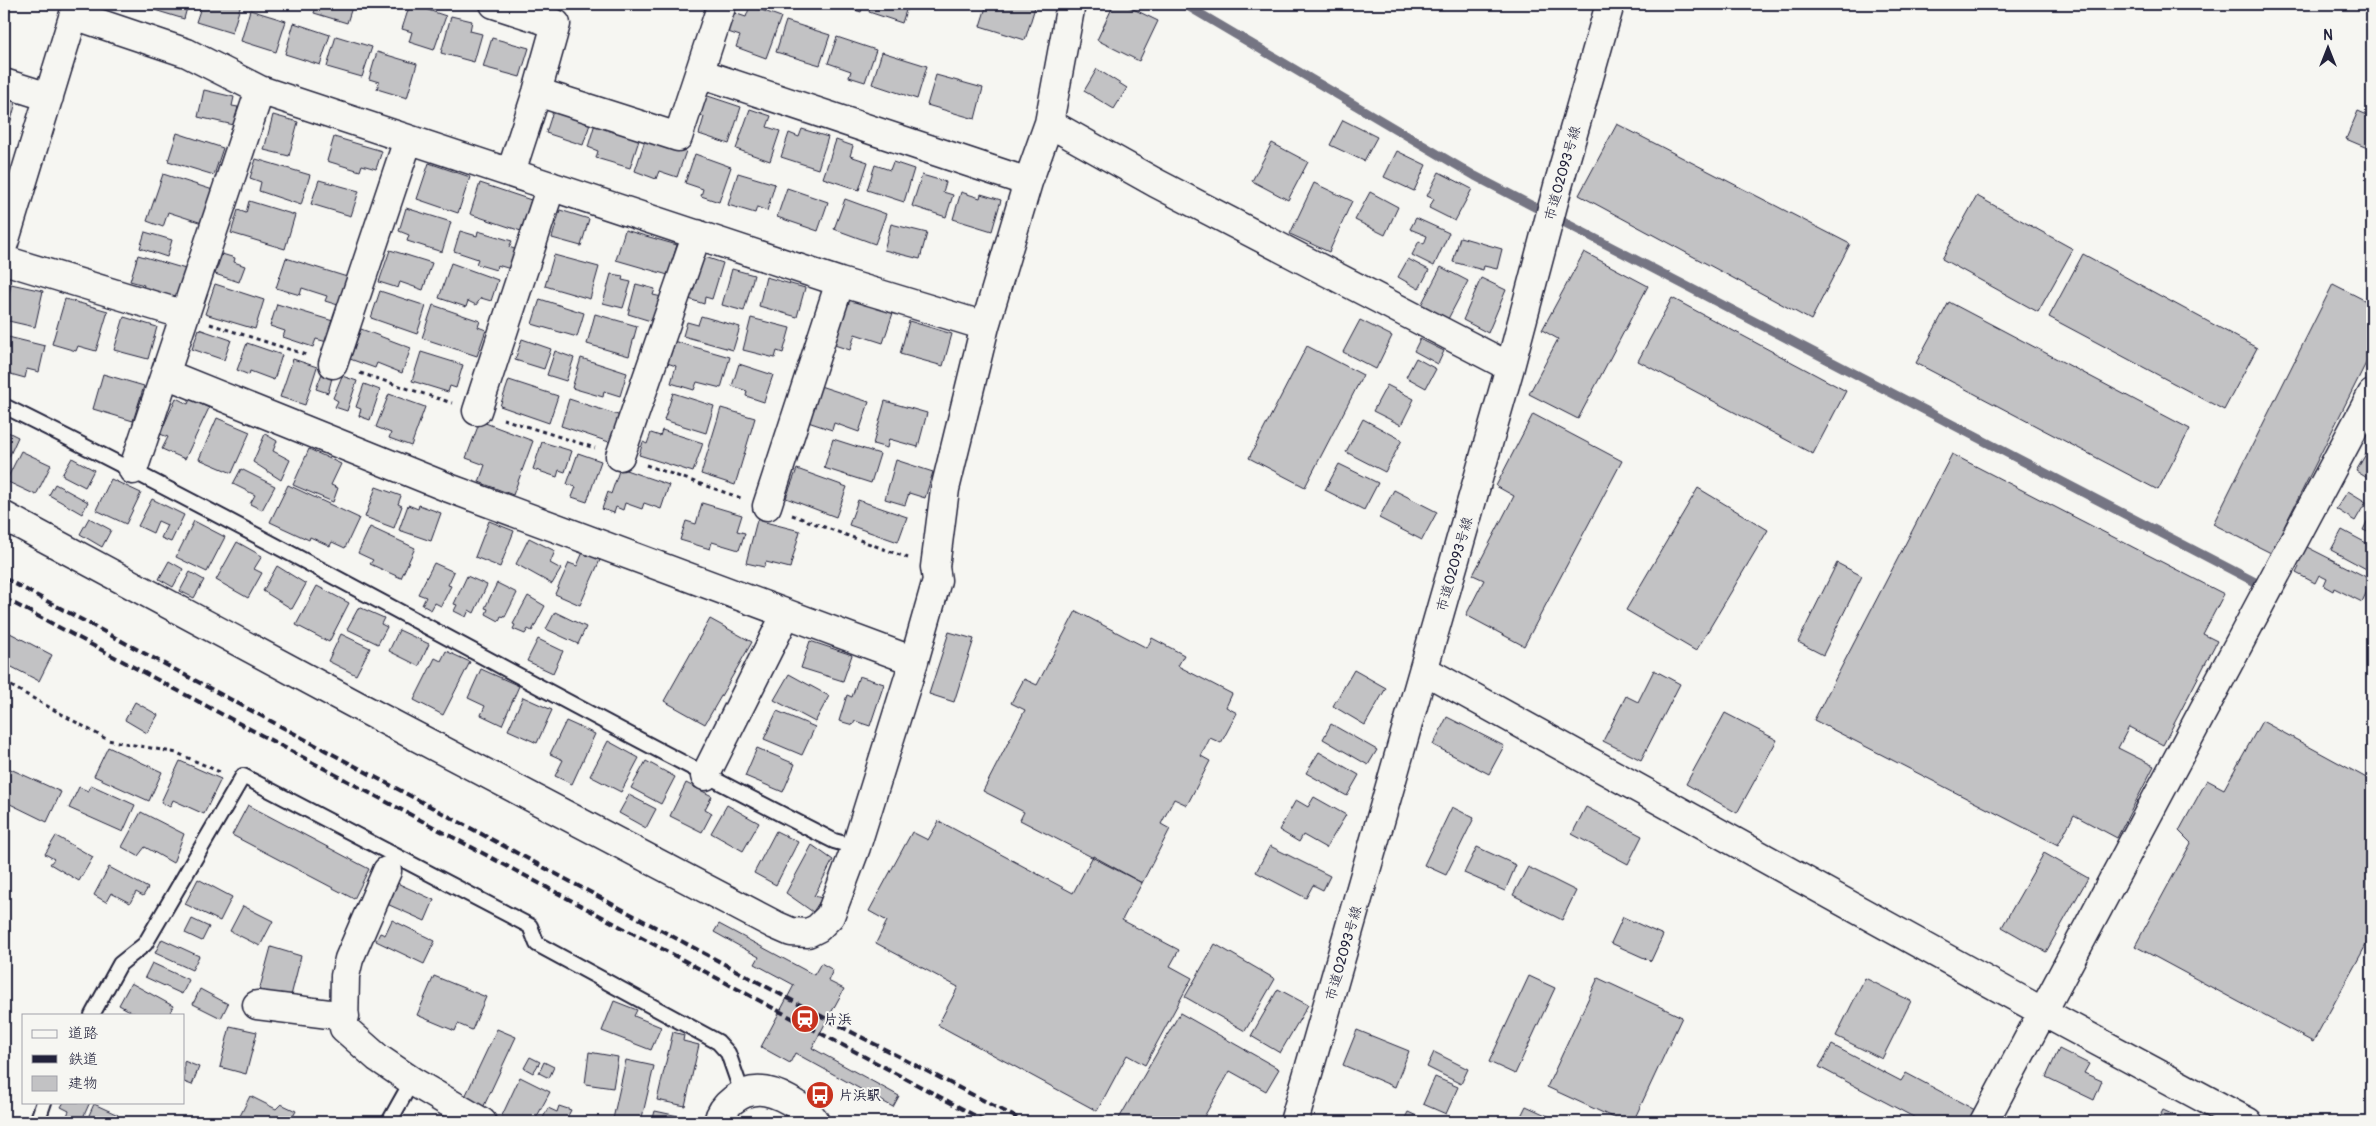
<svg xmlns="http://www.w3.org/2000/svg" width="2376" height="1126" viewBox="0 0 2376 1126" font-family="Pangolin,'Klee One',sans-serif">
<rect width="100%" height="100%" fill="#f6f6f2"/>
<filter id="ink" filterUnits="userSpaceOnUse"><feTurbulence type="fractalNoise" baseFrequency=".02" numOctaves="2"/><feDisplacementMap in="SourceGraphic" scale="10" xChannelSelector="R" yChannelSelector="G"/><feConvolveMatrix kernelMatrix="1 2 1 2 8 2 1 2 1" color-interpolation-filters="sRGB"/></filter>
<g filter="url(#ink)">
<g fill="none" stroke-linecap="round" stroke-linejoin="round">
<path stroke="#757583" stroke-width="9" d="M1184,4L1475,176L2257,583"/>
</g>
<path fill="#c2c2c4" stroke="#22223b" d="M149,4H188L184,19L148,8Z
M202,4H241L232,33L196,22Z
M317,4H353L347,23L314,13Z
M410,4L446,16L434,50L409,42L412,32L402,29Z
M837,4H864L861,12Z
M871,4H908L902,23L869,12Z
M987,4H1036L1025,40L980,26Z
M1114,4H1123L1158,21L1139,61L1097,40Z
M750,6L781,17L766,58L736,47L740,36L725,31L731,12L746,17Z
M250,10L286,21L276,52L241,41Z
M451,16L472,21L470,31L482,34L474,62L441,53Z
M786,21L830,35L820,65L776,52Z
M294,23L330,35L320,65L285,54Z
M336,36L372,47L362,77L327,67Z
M837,37L876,50L865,82L849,77L851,71L828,63Z
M492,38L529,48L520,77L483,67Z
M377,52L417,64L407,98L377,89L379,82L369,79Z
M882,52L927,66L917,99L872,84Z
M1097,69L1127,88L1114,109L1084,91Z
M936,75L983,88L975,119L927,105Z
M204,90L234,97L232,106L238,107L234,125L198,117Z
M4,91L18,95L10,124L4,123Z
M705,95L741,107L729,144L699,134L704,117L699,114Z
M554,108L591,121L583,145L546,133Z
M750,109L771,116L767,127L780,131L770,161L736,149Z
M2358,111L2372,117V150L2346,139Z
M273,115L298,122L289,156L264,150Z
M596,120L641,134L630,168L596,158L598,151L588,147Z
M1343,120L1377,137L1364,161L1330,145Z
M1617,124L1850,244L1811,320L1579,195Z
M802,129L828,137L818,169L781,157L789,133L799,137Z
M177,133L223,148L214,175L168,161Z
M334,137L382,151L376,169L362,165L360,171L327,161Z
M646,137L686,151L677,177L659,171L656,179L635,171Z
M836,140L853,146L850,156L868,162L859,190L823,178Z
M1272,143L1308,162L1288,200L1252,181Z
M1397,151L1426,165L1414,191L1384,177Z
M695,154L731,167L719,202L701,196L703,189L685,183Z
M256,159L310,175L301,205L259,191L261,182L250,178Z
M893,162L914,169L904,202L867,190L875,165L890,170Z
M429,163L470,177L458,213L417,199Z
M1439,172L1472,189L1455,221L1429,208L1434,199L1427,196Z
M738,173L775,184L767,211L757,207L755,213L728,205Z
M163,174L213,190L202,223L168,212L163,227L147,221Z
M922,175L946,182L943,192L953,195L946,217L912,206Z
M319,180L359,191L351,216L311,204Z
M480,183L531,200L521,231L470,214Z
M1314,183L1352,201L1329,252L1290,234Z
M787,188L828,202L818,231L777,217Z
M961,192L980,198L981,194L1001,200L992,231L953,219Z
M1370,192L1398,207L1385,235L1355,220Z
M1977,196L2073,249L2038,312L1942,259Z
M845,199L886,214L875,244L834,229Z
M249,201L295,215L285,249L231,233L238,210L246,213Z
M406,208L451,222L442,252L407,241L409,235L399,231Z
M560,210L589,219L581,246L552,238Z
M1416,218L1449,233L1434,266L1412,255L1419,241L1424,244L1427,236L1410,229Z
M891,224L927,233L920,259L884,250Z
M625,230L677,245L668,275L616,260Z
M460,231L477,236L478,231L512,241L509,247L517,250L511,269L497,265L496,270L476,264L478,259L454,251Z
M145,232L172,240L167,257L140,248Z
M1460,237L1502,249L1497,269L1484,266L1483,270L1453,262Z
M390,250L432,263L423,290L400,282L398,288L379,282Z
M1584,252L1648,286L1578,419L1529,394L1558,339L1542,330Z
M222,254L235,258L234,262L245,266L239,282L215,274Z
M2083,254L2257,348L2224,410L2049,317Z
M138,255L189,270L180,297L172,295L171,300L142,291L144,285L130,281Z
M554,255L599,267L590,299L545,286Z
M702,256L723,263L712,299L705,297L704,304L689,299Z
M286,258L347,277L338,305L325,301L327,296L302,288L300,295L276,288Z
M1408,259L1429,270L1419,289L1398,277Z
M451,263L498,280L491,301L481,298L476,305L468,301L466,307L439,298Z
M1441,267L1468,281L1448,319L1421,305Z
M732,269L754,275L744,311L722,305Z
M611,274L623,276L622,280L631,282L623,308L603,303Z
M766,277L805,288L797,317L759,306Z
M1481,278L1506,290L1488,333L1463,320Z
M11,284L43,291L35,327L4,320Z
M215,284L264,300L255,329L205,314Z
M636,284L655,289L653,295L662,297L654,322L628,314Z
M2333,284L2372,304V351L2271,553L2213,524Z
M380,291L426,306L417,334L371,318Z
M844,297L893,313L883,343L855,334L850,350L828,343Z
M1672,298L1846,391L1813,454L1638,361Z
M65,299L108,311L96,351L78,346L76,351L52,344Z
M540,299L584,313L577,337L532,324Z
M1949,302L2190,429L2158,490L1916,363Z
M277,304L333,321L327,342L316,339L313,347L283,337L285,331L270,326Z
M433,305L480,321L478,327L486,330L477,356L422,338Z
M595,314L637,326L629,356L587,344Z
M701,316L740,327L733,350L683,336L687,322L698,325Z
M124,317L157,327L148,359L114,350Z
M751,318L790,328L783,353L777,351L775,358L743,350Z
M1360,320L1392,336L1376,369L1343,352Z
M909,321L952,334L943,366L900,354Z
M199,329L231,340L224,360L192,349Z
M361,329L411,348L402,373L377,363L375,368L350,359Z
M4,336L45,346L39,372L27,369L25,378L7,373L9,368L4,367Z
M522,339L551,349L544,369L515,360Z
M1420,339L1444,351L1438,364L1414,351Z
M673,341L730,357L721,388L697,382L694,390L671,383L676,366L667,363Z
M247,343L282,355L274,380L250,371L249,375L237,370Z
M1307,346L1363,375L1305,487L1249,458Z
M555,351L574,358L566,381L547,375Z
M421,352L463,365L456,388L450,386L448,392L412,381Z
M581,358L627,373L620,396L604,391L603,397L572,388Z
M1416,358L1436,369L1426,388L1406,377Z
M293,359L317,367L305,405L280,397Z
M739,364L773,375L764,402L746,396L747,391L732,386Z
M323,371L333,374L328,393L316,389Z
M103,374L144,386L133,421L93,409Z
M342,376L357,381L347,411L335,407L338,401L333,398Z
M509,380L558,396L549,423L500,406Z
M364,384L380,390L370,420L359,416L361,409L356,407Z
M1387,385L1414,399L1401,425L1373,411Z
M820,386L869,402L859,432L834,423L832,430L808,422Z
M673,393L714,406L706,433L664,420Z
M389,394L425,407L411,446L389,438L391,433L376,427Z
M176,398L188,404L190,399L209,408L185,459L162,449L168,437L160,434Z
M569,399L621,416L612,443L561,426Z
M885,401L927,413L918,447L889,439L887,448L873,444Z
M721,408L755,418L735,485L701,474Z
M1533,414L1622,461L1524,646L1466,615L1484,580L1473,575L1514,496L1496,486Z
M217,418L250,432L232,473L199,459Z
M1363,419L1402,440L1385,472L1346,452Z
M480,421L533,441L513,495L479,482L485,465L466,458Z
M4,430L18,437L4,468Z
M662,430L703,443L693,472L639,455L643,442L647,444L651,433L660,436Z
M265,434L277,441L273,451L290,460L281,480L253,462Z
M833,439L880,454L871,483L824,468Z
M542,442L572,451L565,472L559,470L557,477L533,469Z
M309,449L341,464L331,485L338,488L333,502L293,485Z
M21,451L51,465L36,495L6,481Z
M578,453L601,461L587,502L572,497L576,487L567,484Z
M1952,454L2224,594L2203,634L2217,641L2163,745L2129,727L2118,748L2154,766L2117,838L2074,815L2058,845L1814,720Z
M2366,454L2372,457V481L2356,471Z
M72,458L94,470L85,487L62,475Z
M896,460L933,472L925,498L909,493L905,505L885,499Z
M1339,464L1378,483L1364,510L1325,490Z
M620,468L669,485L661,509L644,503L642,509L625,503L623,510L616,507L614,513L602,509L608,492L611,494Z
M241,469L275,486L262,510L250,504L255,495L233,484Z
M797,469L847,487L836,517L786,498Z
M111,479L141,493L126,524L96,510Z
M55,484L88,502L82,514L49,495Z
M288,485L359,518L345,548L332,542L330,546L310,537L309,540L270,522Z
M376,487L401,496L398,504L402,506L394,528L365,517Z
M1698,488L1768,530L1696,651L1626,610Z
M1394,490L1437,512L1422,540L1379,518Z
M2348,491L2366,502L2355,521L2336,509Z
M152,499L184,515L171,542L161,538L167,525L158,521L153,533L138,526Z
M858,500L907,517L898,542L849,525Z
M702,503L742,515L737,531L745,533L739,550L712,542L710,549L680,540L686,521L696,524Z
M408,505L418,509L419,505L441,513L431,541L399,530Z
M2372,512V534L2363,530Z
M89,518L111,530L102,547L80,534Z
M757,520L800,531L790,568L766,562L764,567L746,563Z
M194,521L225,537L207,572L176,557Z
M489,521L514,531L500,567L475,557Z
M370,527L415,548L401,578L370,564L373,560L358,553Z
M2342,530L2372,546V566L2370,571L2331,550Z
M529,538L555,551L550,563L561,569L552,584L516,564Z
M237,542L262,556L254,569L262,573L248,598L216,580Z
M2305,546L2372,580L2362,602L2334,588L2333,591L2324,586L2327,579L2319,575L2315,583L2296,573L2299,567L2296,565Z
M583,552L600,560L580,605L555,594L569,563L577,566Z
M169,561L183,569L173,587L159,579Z
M434,563L454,572L448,585L451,586L441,606L435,603L431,610L422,605L426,597L418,594Z
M1837,563L1862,576L1823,655L1798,642Z
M277,566L306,584L292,609L263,591Z
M190,572L204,580L194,598L180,591Z
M467,576L487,585L474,613L469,610L466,617L454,611L457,605L454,604Z
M497,583L517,593L505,617L501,616L499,621L486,614L488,609L485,608Z
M317,586L349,603L329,642L296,625Z
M528,596L545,606L532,631L528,629L525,634L513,629L515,625L513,624Z
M359,607L384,618L381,624L387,627L378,644L347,629Z
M1076,611L1147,648L1152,638L1184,655L1178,666L1232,694L1226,707L1237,713L1221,743L1210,738L1201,756L1210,761L1187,805L1174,799L1161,824L1170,829L1142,883L1020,820L1024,812L983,791L1025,710L1011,703L1024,679L1037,685Z
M555,612L586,627L578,644L546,629Z
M710,619L752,642L705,724L664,701Z
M399,630L429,644L419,666L389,651Z
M949,632L974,639L954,702L929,694Z
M10,633L52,655L39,681L4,663V646Z
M341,634L370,648L356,675L328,661Z
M538,639L563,651L553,673L527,661Z
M810,641L852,655L843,681L801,668Z
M446,651L470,662L443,715L414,700L435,658L441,661Z
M481,669L519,686L502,725L481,715L485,706L468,698Z
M1354,670L1386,688L1365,725L1333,706Z
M1654,670L1680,684L1641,760L1603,741L1626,696L1638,702Z
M789,674L829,696L815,722L774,700Z
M859,676L884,684L870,726L855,721L853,725L839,721L847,695L852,697Z
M523,697L552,710L537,743L508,730Z
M135,702L158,715L147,733L125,720Z
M777,711L815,727L802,755L764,739Z
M1725,713L1777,740L1737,813L1686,784Z
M1447,717L1504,746L1489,774L1433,745Z
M566,721L595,734L572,784L555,776L563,760L550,754Z
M2262,721L2372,781V934L2313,1042L2135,946L2191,843L2179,831L2207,780L2224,789Z
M1331,724L1377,750L1368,765L1323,739Z
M608,741L639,758L621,792L590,776Z
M108,747L162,772L149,801L94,776Z
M757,748L795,764L783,792L745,776Z
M1319,752L1359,775L1347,796L1306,773Z
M180,761L221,779L204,814L173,800L170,807L161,802Z
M646,761L675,777L661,804L631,788Z
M6,767L61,792L47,822L4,801V772Z
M686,783L712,796L705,809L712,813L702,832L670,816Z
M91,785L135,805L123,832L69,808L79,787L88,791Z
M629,795L656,809L646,828L619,813Z
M1314,797L1346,815L1326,848L1303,835L1299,842L1279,830L1296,800L1308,807Z
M248,805L369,869L354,899L232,835Z
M727,805L759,823L743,851L711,833Z
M1452,807L1474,818L1446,875L1424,865Z
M1586,807L1642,836L1628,864L1572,834Z
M141,812L184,834L173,863L145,847L138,856L122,847Z
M939,821L1073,893L1093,856L1142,883L1122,920L1179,950L1170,966L1192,978L1145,1065L1127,1055L1097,1111L938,1025L958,987L876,943L887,921L869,911L912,832L928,840Z
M776,831L798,842L776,885L754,873Z
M56,836L93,857L79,881L50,864L54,859L45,854Z
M812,845L833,860L814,896L822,898L813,912L786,893Z
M1270,846L1330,876L1323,890L1313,885L1306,898L1256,872Z
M1477,847L1516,865L1505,891L1464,873Z
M2044,853L2088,878L2046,952L2002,927Z
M109,867L148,888L143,896L136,892L130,903L111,893L106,902L94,895Z
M1528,867L1576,891L1562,920L1513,895Z
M198,879L232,897L220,921L185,904Z
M397,883L434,900L425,921L387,904Z
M243,906L273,921L260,946L230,931Z
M1623,917L1663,935L1651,961L1611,943Z
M192,919L209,927L202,941L185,933Z
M392,920L435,941L424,964L376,941L380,933L385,935Z
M719,924L814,975L821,963L833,970L828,981L844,989L812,1048L899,1096L893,1107L795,1053L790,1063L761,1047L794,985L755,964L759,957L714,932Z
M162,939L199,956L192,970L155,953Z
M1215,944L1275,979L1245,1031L1185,997Z
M271,947L301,956L290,1000L259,991Z
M152,963L189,980L182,994L145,977Z
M434,976L486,997L472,1030L458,1024L455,1031L417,1015Z
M1529,976L1555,988L1515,1074L1489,1062Z
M1598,978L1682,1017L1633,1122H1623L1547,1087Z
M1865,978L1911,1001L1882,1059L1836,1036Z
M131,983L173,1006L169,1015H137L119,1005Z
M200,989L228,1004L221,1018L193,1004Z
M1278,989L1308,1005L1280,1053L1251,1036Z
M614,1001L637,1010L634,1016L661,1027L651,1050L602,1031Z
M1180,1013L1279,1069L1266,1091L1230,1071L1201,1122H1117Z
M230,1026L257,1032L246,1074L220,1067Z
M497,1029L516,1037L482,1110L463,1101Z
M1357,1030L1409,1051L1395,1087L1343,1065Z
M673,1032L684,1035L683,1041L699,1045L685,1106L657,1100Z
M1832,1045L1901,1081L1906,1073L1975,1110L1968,1122H1923L1819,1067Z
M2059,1049L2089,1064L2084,1073L2102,1081L2094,1100L2046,1077Z
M589,1052L618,1057L613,1088L585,1084Z
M1434,1052L1468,1069L1461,1084L1427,1067Z
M530,1057L540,1062L533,1073L524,1068Z
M626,1060L654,1066L641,1122L613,1119Z
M184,1061L199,1067L192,1085L184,1082Z
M544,1062L554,1067L549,1078L539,1073Z
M520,1077L550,1092L534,1122H499Z
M1435,1077L1458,1087L1446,1114L1423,1104Z
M250,1096L276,1109L281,1104L296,1111L290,1122H237Z
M64,1102H90L81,1122L66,1118L69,1111L61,1107Z
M94,1104L118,1115L115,1122H86Z
M559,1106L571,1110L565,1122H541L548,1108L557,1112Z
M1526,1106L1561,1122H1518Z
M2163,1110L2189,1122H2157Z
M655,1111L683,1117L682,1122H652Z
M1408,1112L1430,1122H1403Z"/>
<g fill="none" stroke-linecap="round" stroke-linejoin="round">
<defs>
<path id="service" d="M4,406C284,544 555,700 834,841L856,847
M92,1015L120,964L145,944L243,776L530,926L537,944L718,1042L728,1053L742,1093
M37,1122L44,1102
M389,1122L412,1081"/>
<path id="minor" d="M494,4L556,24L537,92L511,172
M74,15L187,53L260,90L840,282L985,326
M700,73L1028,182
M4,83L49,97
M537,92L678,137L722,4
M1049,123L1156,183L1510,367
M4,243L77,4
M4,260L185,315
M333,364L408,140
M166,374L449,488L914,661
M477,411L551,186
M620,456L697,234
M133,470L260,90
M767,506L840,282
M4,516L358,706L775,925L791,932L808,933L818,928L830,916L856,847L914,661L937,580L935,567L945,489L985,326L1028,182L1049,123L1071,4
M1424,670L2043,1012L2248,1122
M705,776L786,614
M387,871L349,959L345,976L344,1028L378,1058L412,1081L482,1122
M257,1005L345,1016
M1294,1122L1510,367L1558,186L1610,4
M1984,1122L2372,394"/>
<path id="tertiary" d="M718,1122C720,1113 725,1106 733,1100C755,1083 777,1092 798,1106C805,1111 811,1114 815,1122"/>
</defs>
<use href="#service" stroke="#22223b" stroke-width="18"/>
<use href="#minor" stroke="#22223b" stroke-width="31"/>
<use href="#tertiary" stroke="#22223b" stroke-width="31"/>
<path stroke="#22223b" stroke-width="3" stroke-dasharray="4 4" stroke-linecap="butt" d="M210,324L307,355
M360,373L452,403
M503,419L595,448
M646,465L741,498
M792,515L908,558
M4,682L108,740L177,753L220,772"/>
<use href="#service" stroke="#f6f6f2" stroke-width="14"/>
<use href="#minor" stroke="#f6f6f2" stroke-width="28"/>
<use href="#tertiary" stroke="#f6f6f2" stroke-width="28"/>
<path stroke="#22223b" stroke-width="4" stroke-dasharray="8 4" stroke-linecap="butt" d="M4,578L836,1024L1025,1122
M4,598L987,1122"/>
</g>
</g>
<defs>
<symbol id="station-disc" viewBox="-11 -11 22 22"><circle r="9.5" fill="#c8321e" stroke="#f6f6f2"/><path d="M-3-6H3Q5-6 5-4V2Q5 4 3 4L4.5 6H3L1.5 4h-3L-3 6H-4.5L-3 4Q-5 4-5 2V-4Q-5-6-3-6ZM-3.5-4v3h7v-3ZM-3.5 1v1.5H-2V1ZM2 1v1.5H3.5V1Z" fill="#fff"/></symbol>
<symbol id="bus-disc" viewBox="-11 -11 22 22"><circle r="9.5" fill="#c8321e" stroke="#f6f6f2"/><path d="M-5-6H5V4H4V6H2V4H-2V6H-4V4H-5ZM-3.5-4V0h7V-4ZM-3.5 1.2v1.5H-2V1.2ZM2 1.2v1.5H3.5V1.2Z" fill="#fff"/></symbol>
</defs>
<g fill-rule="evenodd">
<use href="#station-disc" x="789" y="1003" width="32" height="32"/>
<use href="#bus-disc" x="804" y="1079" width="32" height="32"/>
</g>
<g text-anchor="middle" stroke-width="4" stroke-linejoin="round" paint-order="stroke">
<g font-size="14" fill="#22223b" stroke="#f6f6f2">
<text transform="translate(1562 173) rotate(-74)" y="5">市道02093号線</text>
<text transform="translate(1454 564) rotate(-74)" y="5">市道02093号線</text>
<text transform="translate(1343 953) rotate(-74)" y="5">市道02093号線</text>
</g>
<g font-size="14" font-weight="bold" fill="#22223b" stroke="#f6f6f2" text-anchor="start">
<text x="824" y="1024">片浜</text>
<text x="839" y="1100">片浜駅</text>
</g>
</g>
<rect width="2376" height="1126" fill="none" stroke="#f6f6f2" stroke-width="20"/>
<rect x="10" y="10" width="2356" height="1106" fill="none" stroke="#22223b" stroke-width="2" filter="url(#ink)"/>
<rect x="22" y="1014" width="162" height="90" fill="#f6f6f2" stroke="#a1a1a9"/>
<rect x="32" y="1030" width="25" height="8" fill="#f6f6f2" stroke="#a1a1a9"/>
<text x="68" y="1038" font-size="15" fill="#22223b">道路</text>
<rect x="32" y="1055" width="25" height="8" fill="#22223b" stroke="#a1a1a9"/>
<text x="68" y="1064" font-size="15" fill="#22223b">鉄道</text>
<rect x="32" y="1076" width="25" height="15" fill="#c2c2c4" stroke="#a1a1a9"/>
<text x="68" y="1088" font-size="15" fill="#22223b">建物</text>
<g transform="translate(2328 48)" stroke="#f6f6f2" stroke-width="4" paint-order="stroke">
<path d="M0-4L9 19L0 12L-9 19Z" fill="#22223b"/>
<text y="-8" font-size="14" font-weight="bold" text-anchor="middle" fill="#22223b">N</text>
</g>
</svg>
